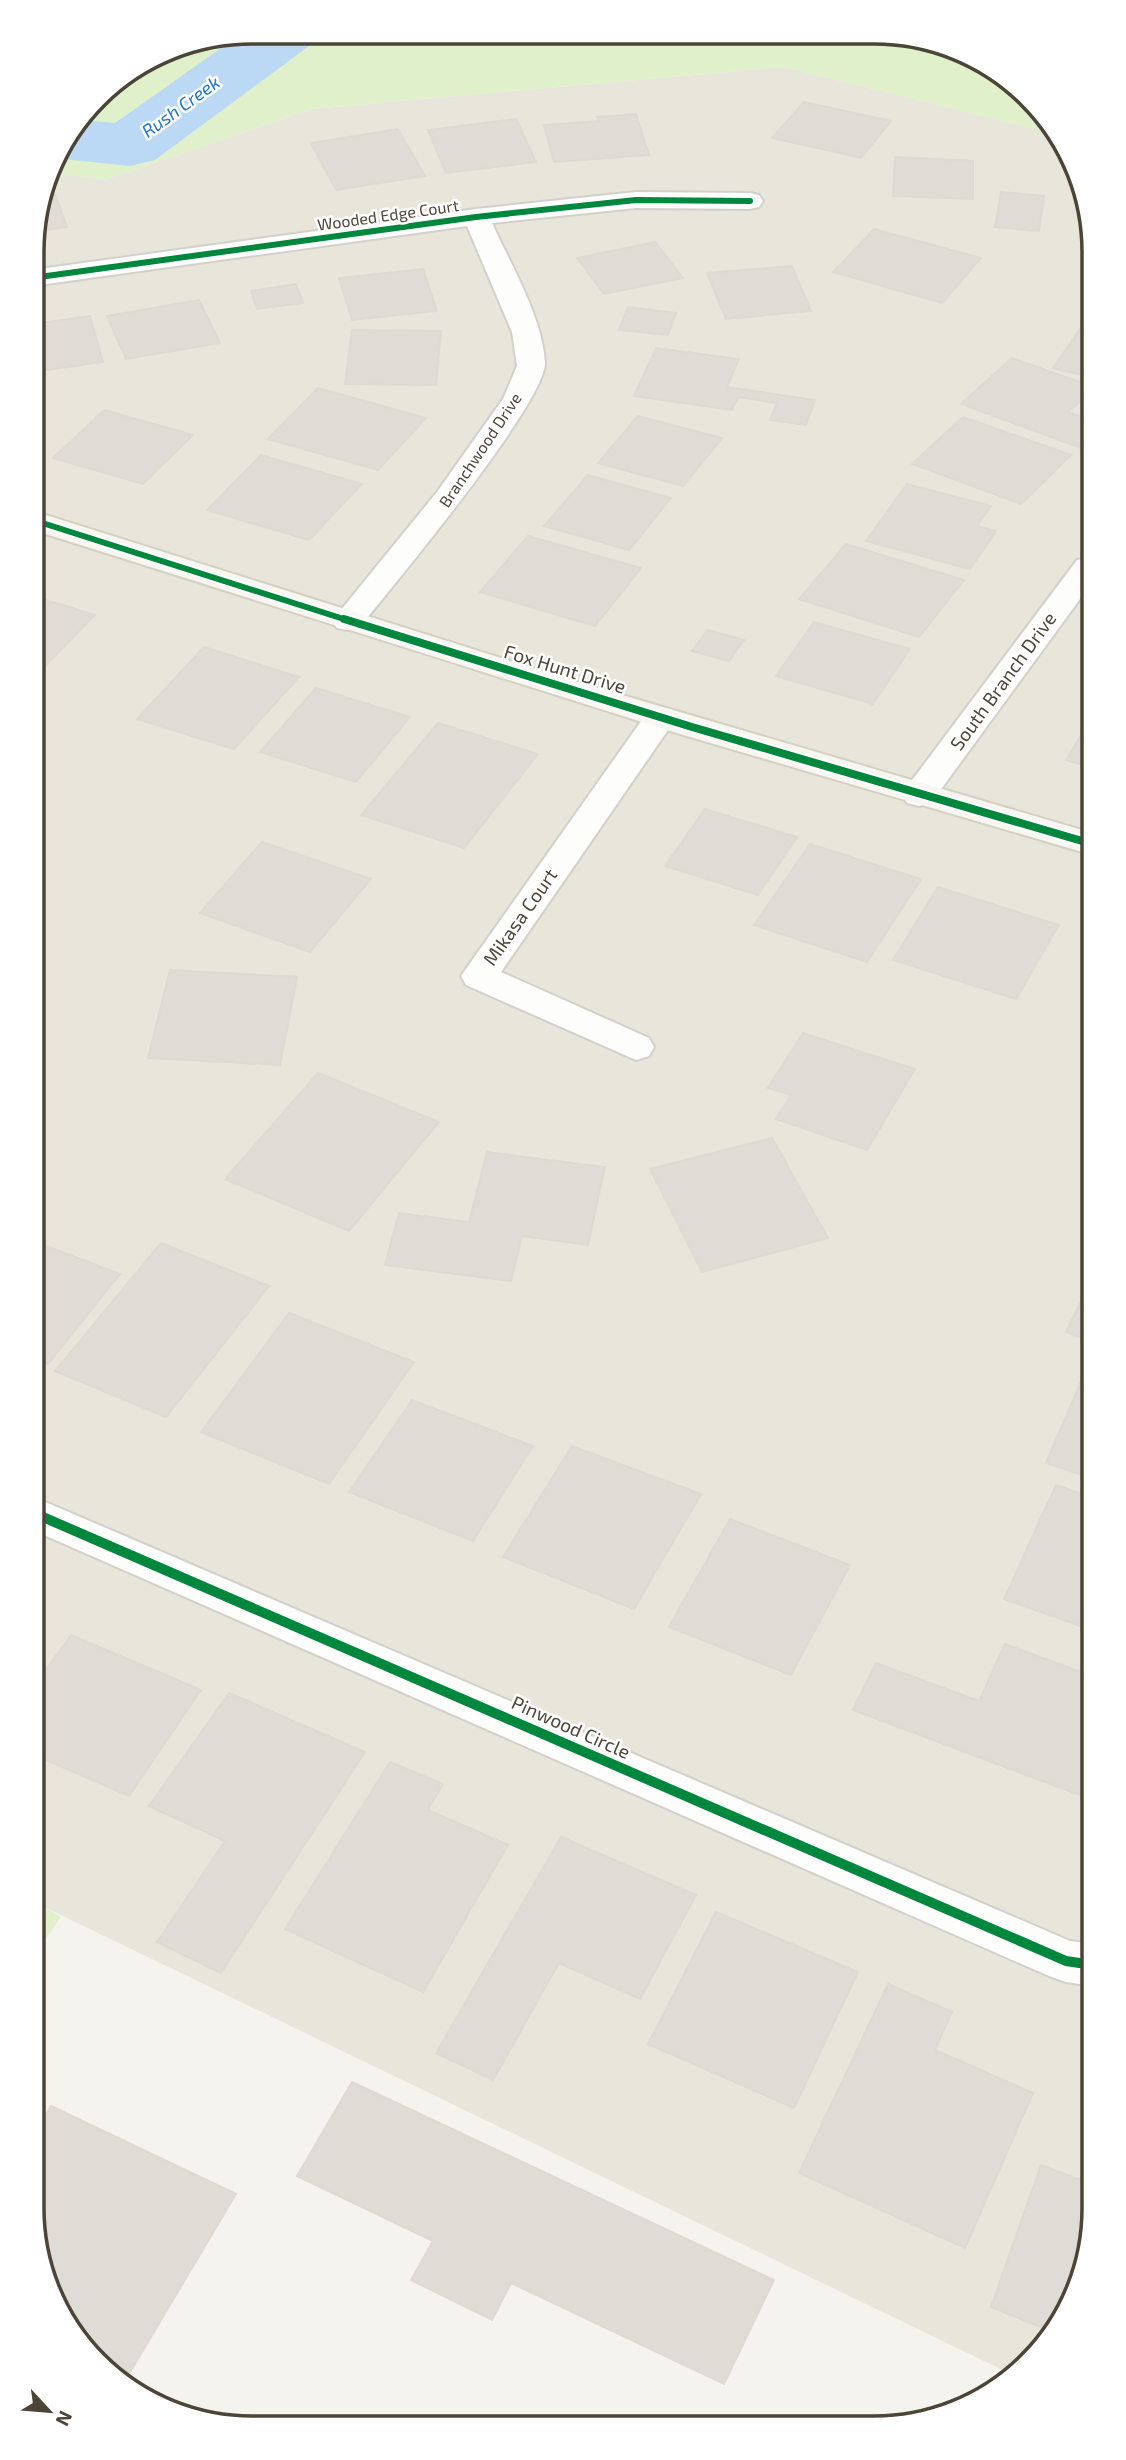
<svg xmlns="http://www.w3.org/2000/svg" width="1126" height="2460" viewBox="0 0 1126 2460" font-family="'Exo 2',sans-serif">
<rect width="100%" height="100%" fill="#f4f3ed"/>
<path fill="#e8e5da" d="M783,67L1060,135L1087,194L1094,2223L1078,2292L1040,2353L1015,2376L38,1904L32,237L49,172L105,180L312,109Z"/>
<path fill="#dff0cb" d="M251,32L917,36L1020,86L1060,135L783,67L312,109L105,180L49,172L54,154L106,86L168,48Z
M38,1904L61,1917L38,1949Z"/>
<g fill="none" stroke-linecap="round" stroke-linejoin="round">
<path fill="#bbd9f5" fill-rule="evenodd" d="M251,32H319L309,46L155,160L130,166L53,158L80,120L115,123L241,34Z"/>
</g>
<path fill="#dedcd5" stroke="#dcdad3" stroke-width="2" d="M804,102L891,121L861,158L772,138Z
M636,114L649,155L554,162L544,125L599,121L597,117Z
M516,119L536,162L446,173L428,130Z
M398,129L425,176L336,190L311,143Z
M895,157L973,161V199L893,196Z
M54,191L67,227L33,232L44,193Z
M1001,192L1044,196L1039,231L995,227Z
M874,229L981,258L942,303L833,272Z
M655,242L683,278L604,294L577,258Z
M792,266L811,311L726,319L707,273Z
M423,269L437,311L352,320L339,278Z
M296,284L303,303L257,309L251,291Z
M199,300L220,343L126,359L107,316Z
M628,307L676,313L668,335L619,330Z
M90,316L103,362L32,372V324Z
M1086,320L1088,376L1053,368Z
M352,330L441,331L436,385L345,384Z
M656,348L739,359L727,387L815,400L806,425L770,420L777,403L738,397L732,410L634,396Z
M1012,358L1088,385V394L1068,412L1088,419V446L1084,449L961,404Z
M318,388L426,418L378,470L268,439Z
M104,410L193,435L143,484L53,458Z
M638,416L722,438L683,486L598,463Z
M963,417L1071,455L1021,504L912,464Z
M261,455L362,484L309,540L207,510Z
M588,475L671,498L629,550L544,526Z
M907,484L991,506L977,526L996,531L970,569L866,541Z
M528,536L641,568L595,626L480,592Z
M846,544L964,580L919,637L799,599Z
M33,596L95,615L43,668L34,665Z
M814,622L910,649L873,704L776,676Z
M708,630L744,640L729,661L692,651Z
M204,647L299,677L234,749L137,719Z
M316,688L410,717L356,782L260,752Z
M1089,722V767L1066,760Z
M438,723L538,754L464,848L361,815Z
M705,809L797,837L758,895L665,866Z
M262,842L371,879L310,952L200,913Z
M810,844L921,879L867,962L754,925Z
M938,887L1059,925L1016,999L893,960Z
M170,970L297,977L280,1065L148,1058Z
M803,1033L915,1069L867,1150L776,1119L791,1095L768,1088Z
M318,1073L439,1122L349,1231L225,1179Z
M772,1138L828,1238L702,1272L650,1169Z
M487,1152L605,1167L588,1245L522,1236L511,1281L385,1265L399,1213L469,1222Z
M36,1242L120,1274L48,1364L36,1359Z
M161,1243L269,1286L166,1417L55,1371Z
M1091,1282V1341L1066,1332Z
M289,1313L414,1362L329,1484L201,1432Z
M1089,1363H1091V1478L1046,1463Z
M412,1400L533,1446L473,1541L349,1492Z
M572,1446L701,1494L634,1609L503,1557Z
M1056,1485L1091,1497L1092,1630L1004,1599Z
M730,1519L850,1565L791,1675L669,1627Z
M71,1635L201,1690L129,1796L37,1756V1682Z
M1005,1644L1092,1676L1093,1800L853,1710L876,1663L979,1701Z
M229,1693L365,1752L221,1973L157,1942L225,1841L149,1806Z
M390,1762L443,1784L428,1810L508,1845L423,1992L285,1929Z
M561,1837L696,1895L640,1999L559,1963L493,2080L436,2053Z
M716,1912L858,1972L794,2108L648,2044Z
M888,1984L952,2012L935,2050L1033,2093L965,2248L799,2173Z
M352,2082L774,2280L724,2384L511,2283L492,2320L411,2280L433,2241L297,2176Z
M51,2106L236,2194L129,2374L88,2353L68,2330L39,2266V2126Z
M1041,2165L1094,2185V2223L1078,2292L1053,2332L991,2307Z"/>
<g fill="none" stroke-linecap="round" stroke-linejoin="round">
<defs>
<path id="street" d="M636,192L750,193L759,195L763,201L759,207L750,209L636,208L492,223C511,265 542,317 545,362C547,402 391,588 359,628L348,630L337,628L332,621L437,492L503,399L517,366L512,332L467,226L32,286V270L476,209Z
M1088,558V588L931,803L919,806L907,803L902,795L907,787L1077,560Z
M661,707L673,710L677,717L501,972L649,1038L654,1047L649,1056L636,1060L466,985L461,976L649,710Z
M36,1498L1070,1941L1093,1944V1986L1066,1982L1049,1976L37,1532Z"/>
<path id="secondary" d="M33,511L571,680L1089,832V854L680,734L33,530Z"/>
</defs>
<use href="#street" stroke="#d2d0ca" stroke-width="4"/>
<use href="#secondary" stroke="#d4d1c3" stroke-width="4"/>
<use href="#street" fill="#fdfdfc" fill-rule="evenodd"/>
<use href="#secondary" fill="#f7f6f1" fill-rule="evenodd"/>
<defs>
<path id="cycleway-far2" d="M32,278L476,217L636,200L750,201
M33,520L350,621"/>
<path id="cycleway-far1" d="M344,619L692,727L1089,843"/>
<path id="cycleway" d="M36,1514L1066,1961L1093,1965"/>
</defs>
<use href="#cycleway-far2" stroke="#fff" stroke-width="10"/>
<use href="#cycleway-far1" stroke="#fff" stroke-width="12"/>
<use href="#cycleway" stroke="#fff" stroke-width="15"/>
<use href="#cycleway-far2" stroke="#00873e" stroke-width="6"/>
<use href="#cycleway-far1" stroke="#00873e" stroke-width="8"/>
<use href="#cycleway" stroke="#00873e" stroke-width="10"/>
</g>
<g text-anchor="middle" stroke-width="5" stroke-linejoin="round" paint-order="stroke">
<g font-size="16" fill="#4c4537" stroke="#fff">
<text transform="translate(388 215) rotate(-8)" y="6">Wooded Edge Court</text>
<text transform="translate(480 450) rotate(-56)" y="6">Branchwood Drive</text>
</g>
<g font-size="18" font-style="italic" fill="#2374c5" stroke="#fff">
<text transform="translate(181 107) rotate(-36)" y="6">Rush Creek</text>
</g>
<g font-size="19" fill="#4c4537" stroke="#fff">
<text transform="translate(565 669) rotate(17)" y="7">Fox Hunt Drive</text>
<text transform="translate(1003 681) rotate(-54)" y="7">South Branch Drive</text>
<text transform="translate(520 917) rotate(-55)" y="7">Mikasa Court</text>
<text transform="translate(571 1727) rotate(24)" y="7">Pinwood Circle</text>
</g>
</g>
<path d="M0 0H1126V2460H0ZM252 44H874A208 208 0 0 1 1082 252V2208A208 208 0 0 1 874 2416H252A208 208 0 0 1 44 2208V252A208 208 0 0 1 252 44Z" fill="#fff" fill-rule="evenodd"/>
<path fill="none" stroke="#4c4537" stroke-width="3.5" d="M252 44H874A208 208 0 0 1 1082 252V2208A208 208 0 0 1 874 2416H252A208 208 0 0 1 44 2208V252A208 208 0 0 1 252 44Z"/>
<g transform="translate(49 2411) rotate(116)" stroke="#ffffff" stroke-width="5" paint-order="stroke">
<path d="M0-5L12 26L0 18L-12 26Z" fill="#4c4537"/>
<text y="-10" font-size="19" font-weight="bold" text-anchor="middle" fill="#4c4537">N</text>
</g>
</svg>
